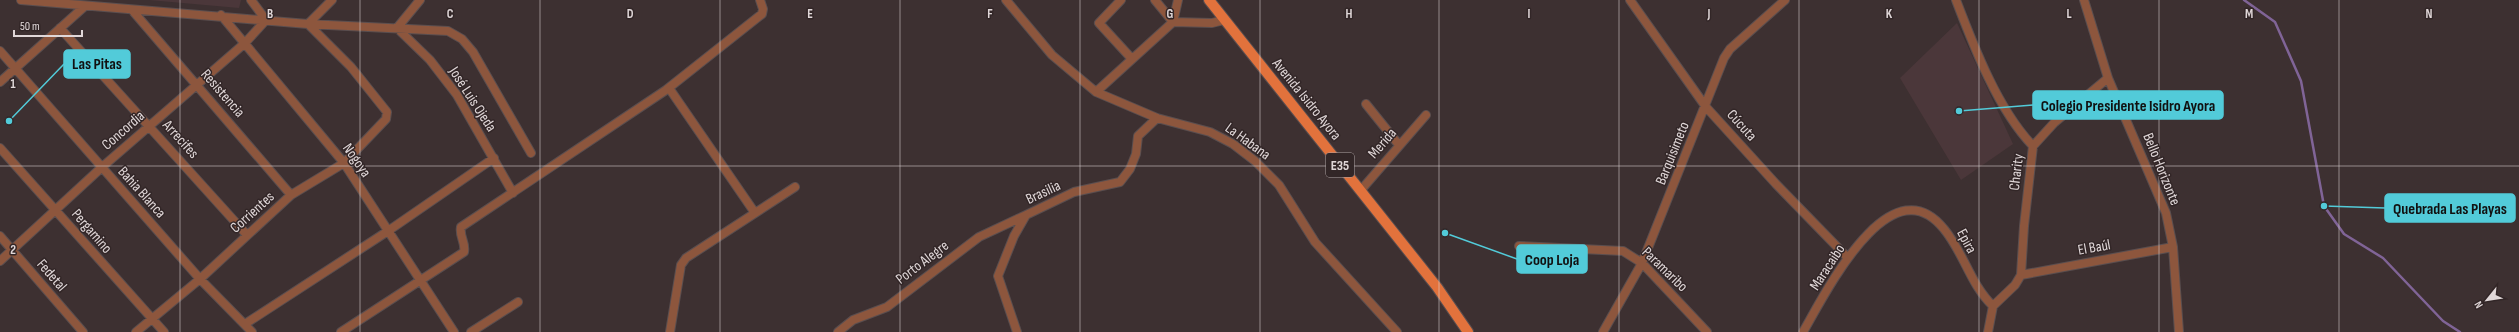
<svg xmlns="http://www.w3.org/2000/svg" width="2519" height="332" viewBox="0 0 2519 332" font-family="'Sofia Sans Condensed',sans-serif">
<rect width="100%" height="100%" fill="#3d3031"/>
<path fill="#4b373a" d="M149,0H241L239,8Z
M1957,23L2013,144L1961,180L1900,78Z"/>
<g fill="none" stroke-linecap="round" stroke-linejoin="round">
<path stroke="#806497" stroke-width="2.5" d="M2244,0L2275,22L2301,81L2324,206L2344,234L2383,258L2443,321L2460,332"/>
<defs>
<path id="minor" d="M21,0L308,24L448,31L462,39L473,52L531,153
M420,0L397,28L430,60L457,95L513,193
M1006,0L1052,55L1096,92L1157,118L1210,132L1233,144L1255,161L1279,185L1315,242L1397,332
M1121,0L1099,23L1132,59
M1155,0L1173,22
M1630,0L1706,107L1776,184L1847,257
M1956,0C1974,47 1998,110 2033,146
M2084,0L2108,78L2166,213L2173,247L2179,332
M132,10L291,195
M221,15L344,163L454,332
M1173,22L1178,0
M60,28L247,235
M0,51L200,279L252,332
M0,82L85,6
M669,88L755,213
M1096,92L1173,22L1212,23L1224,20
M1366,104L1399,145
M2033,146L2054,123L2108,78
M0,148L164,332
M1361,190L1426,115
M0,236L83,332
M1519,246L1623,251L1642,263L1707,332
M0,261L101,168L245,43L266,20L251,0
M2021,275L2173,247
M245,324L388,231L494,158
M136,332L200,279L291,195L344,163L386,119L387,112L351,67L308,24L332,0
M341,332L464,252C466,242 459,237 461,227L666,90L762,14L763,9L760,0
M471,332L518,302
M670,332L681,265L686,258L795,187
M838,332L853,320L887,307L979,237L1026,215
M1017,332L998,276L1014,236L1026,215L1074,192L1120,182L1130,169L1136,154L1138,136L1157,118
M1603,332L1642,263L1724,58L1730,49L1785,0
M1803,332C1824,296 1890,161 1944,229C1964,253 1970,284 1993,306
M1988,332L1993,306L2015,285L2021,275L2024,226L2033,146"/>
<path id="primary" d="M1209,0L1437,287L1468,332"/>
</defs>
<use href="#minor" stroke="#5a4e4f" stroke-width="10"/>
<use href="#primary" stroke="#5a4e4f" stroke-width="12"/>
<use href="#minor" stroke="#8d563d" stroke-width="8"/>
<use href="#primary" stroke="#e2723c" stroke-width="10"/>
</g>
<path fill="none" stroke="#e0d7d8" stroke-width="1" stroke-opacity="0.55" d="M180,0V332M360,0V332M540,0V332M720,0V332M900,0V332M1080,0V332M1260,0V332M1439,0V332M1619,0V332M1799,0V332M1979,0V332M2159,0V332M2339,0V332M0,166H2519"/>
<g text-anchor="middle" stroke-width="3" stroke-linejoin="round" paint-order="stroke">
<rect fill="#322627" stroke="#aca2a3" stroke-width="1" x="1326" y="153" width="28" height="24" rx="3"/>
<g font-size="14" font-weight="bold" fill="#e0d7d8">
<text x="1340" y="170">E35</text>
</g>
<g font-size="15" fill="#e0d7d8" stroke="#322627">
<text transform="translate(223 93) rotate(49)" y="5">Resistencia</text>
<text transform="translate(473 99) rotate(57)" y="5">José Luis Ojeda</text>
<text transform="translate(1307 99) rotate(51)" y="5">Avenida Isidro Ayora</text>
<text transform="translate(1742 125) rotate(48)" y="5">Cúcuta</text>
<text transform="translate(123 130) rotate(-41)" y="5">Concordia</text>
<text transform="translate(181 139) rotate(48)" y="5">Arrecifes</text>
<text transform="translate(1248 141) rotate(36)" y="5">La Habana</text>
<text transform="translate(1382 143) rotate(-49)" y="5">Merida</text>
<text transform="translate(1672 153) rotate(-68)" y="5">Barquisimeto</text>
<text transform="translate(357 160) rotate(55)" y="5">Nogoya</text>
<text transform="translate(2162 169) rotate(68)" y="5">Bello Horizonte</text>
<text transform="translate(2016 172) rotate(-83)" y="5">Charity</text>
<text transform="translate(142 192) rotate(48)" y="5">Bahia Blanca</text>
<text transform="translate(1043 192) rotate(-25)" y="5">Brasilia</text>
<text transform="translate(252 212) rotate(-42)" y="5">Corrientes</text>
<text transform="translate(92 231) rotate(49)" y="5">Pergamino</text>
<text transform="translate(1967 241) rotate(62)" y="5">Epira</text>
<text transform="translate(2094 247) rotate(-10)" y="5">El Baúl</text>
<text transform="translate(922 262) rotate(-37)" y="5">Porto Alegre</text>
<text transform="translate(1827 267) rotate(-57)" y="5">Maracaibo</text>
<text transform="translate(1665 269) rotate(44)" y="5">Paramaribo</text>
<text transform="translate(52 275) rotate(49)" y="5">Fedetal</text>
</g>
</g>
<g font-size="13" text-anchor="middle" font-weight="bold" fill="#e0d7d8" stroke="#322627" stroke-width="3" stroke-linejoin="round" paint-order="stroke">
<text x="270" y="18">B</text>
<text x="450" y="18">C</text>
<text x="630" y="18">D</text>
<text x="810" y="18">E</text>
<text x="990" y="18">F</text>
<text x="1170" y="18">G</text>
<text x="1349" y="18">H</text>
<text x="1529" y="18">I</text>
<text x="1709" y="18">J</text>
<text x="1889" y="18">K</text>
<text x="2069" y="18">L</text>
<text x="2249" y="18">M</text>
<text x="2429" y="18">N</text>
<text x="13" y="88">1</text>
<text x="13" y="254">2</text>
</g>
<path fill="none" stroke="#52cbd9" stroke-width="1.5" d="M9 121L64 64M1959 111L2033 105M2324 206L2385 208M1445 233L1517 259"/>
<g fill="#52cbd9" stroke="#322627" stroke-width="1.5">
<circle cx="9" cy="121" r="4"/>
<circle cx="1959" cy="111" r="4"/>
<circle cx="2324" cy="206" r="4"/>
<circle cx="1445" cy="233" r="4"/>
</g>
<g fill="#52cbd9" stroke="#52cbd9" stroke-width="1.5">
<rect x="64" y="50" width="66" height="28" rx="4"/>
<rect x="2033" y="91" width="190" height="28" rx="4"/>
<rect x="2385" y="194" width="130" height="28" rx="4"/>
<rect x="1517" y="245" width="70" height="28" rx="4"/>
</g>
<g font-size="16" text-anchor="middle" font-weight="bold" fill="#111">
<text x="97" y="69">Las Pitas</text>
<text x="2128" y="111">Colegio Presidente Isidro Ayora</text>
<text x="2450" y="214">Quebrada Las Playas</text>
<text x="1552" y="265">Coop Loja</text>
</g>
<g transform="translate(2487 300) rotate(240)" stroke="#322627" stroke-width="3" paint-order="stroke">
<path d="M0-3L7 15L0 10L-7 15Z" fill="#e0d7d8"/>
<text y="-6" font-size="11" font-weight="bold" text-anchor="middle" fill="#e0d7d8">N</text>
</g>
<path d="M14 30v6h68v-6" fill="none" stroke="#e0d7d8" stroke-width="2"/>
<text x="20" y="30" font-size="12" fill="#e0d7d8" stroke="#322627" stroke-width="3" paint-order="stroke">50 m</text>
</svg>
